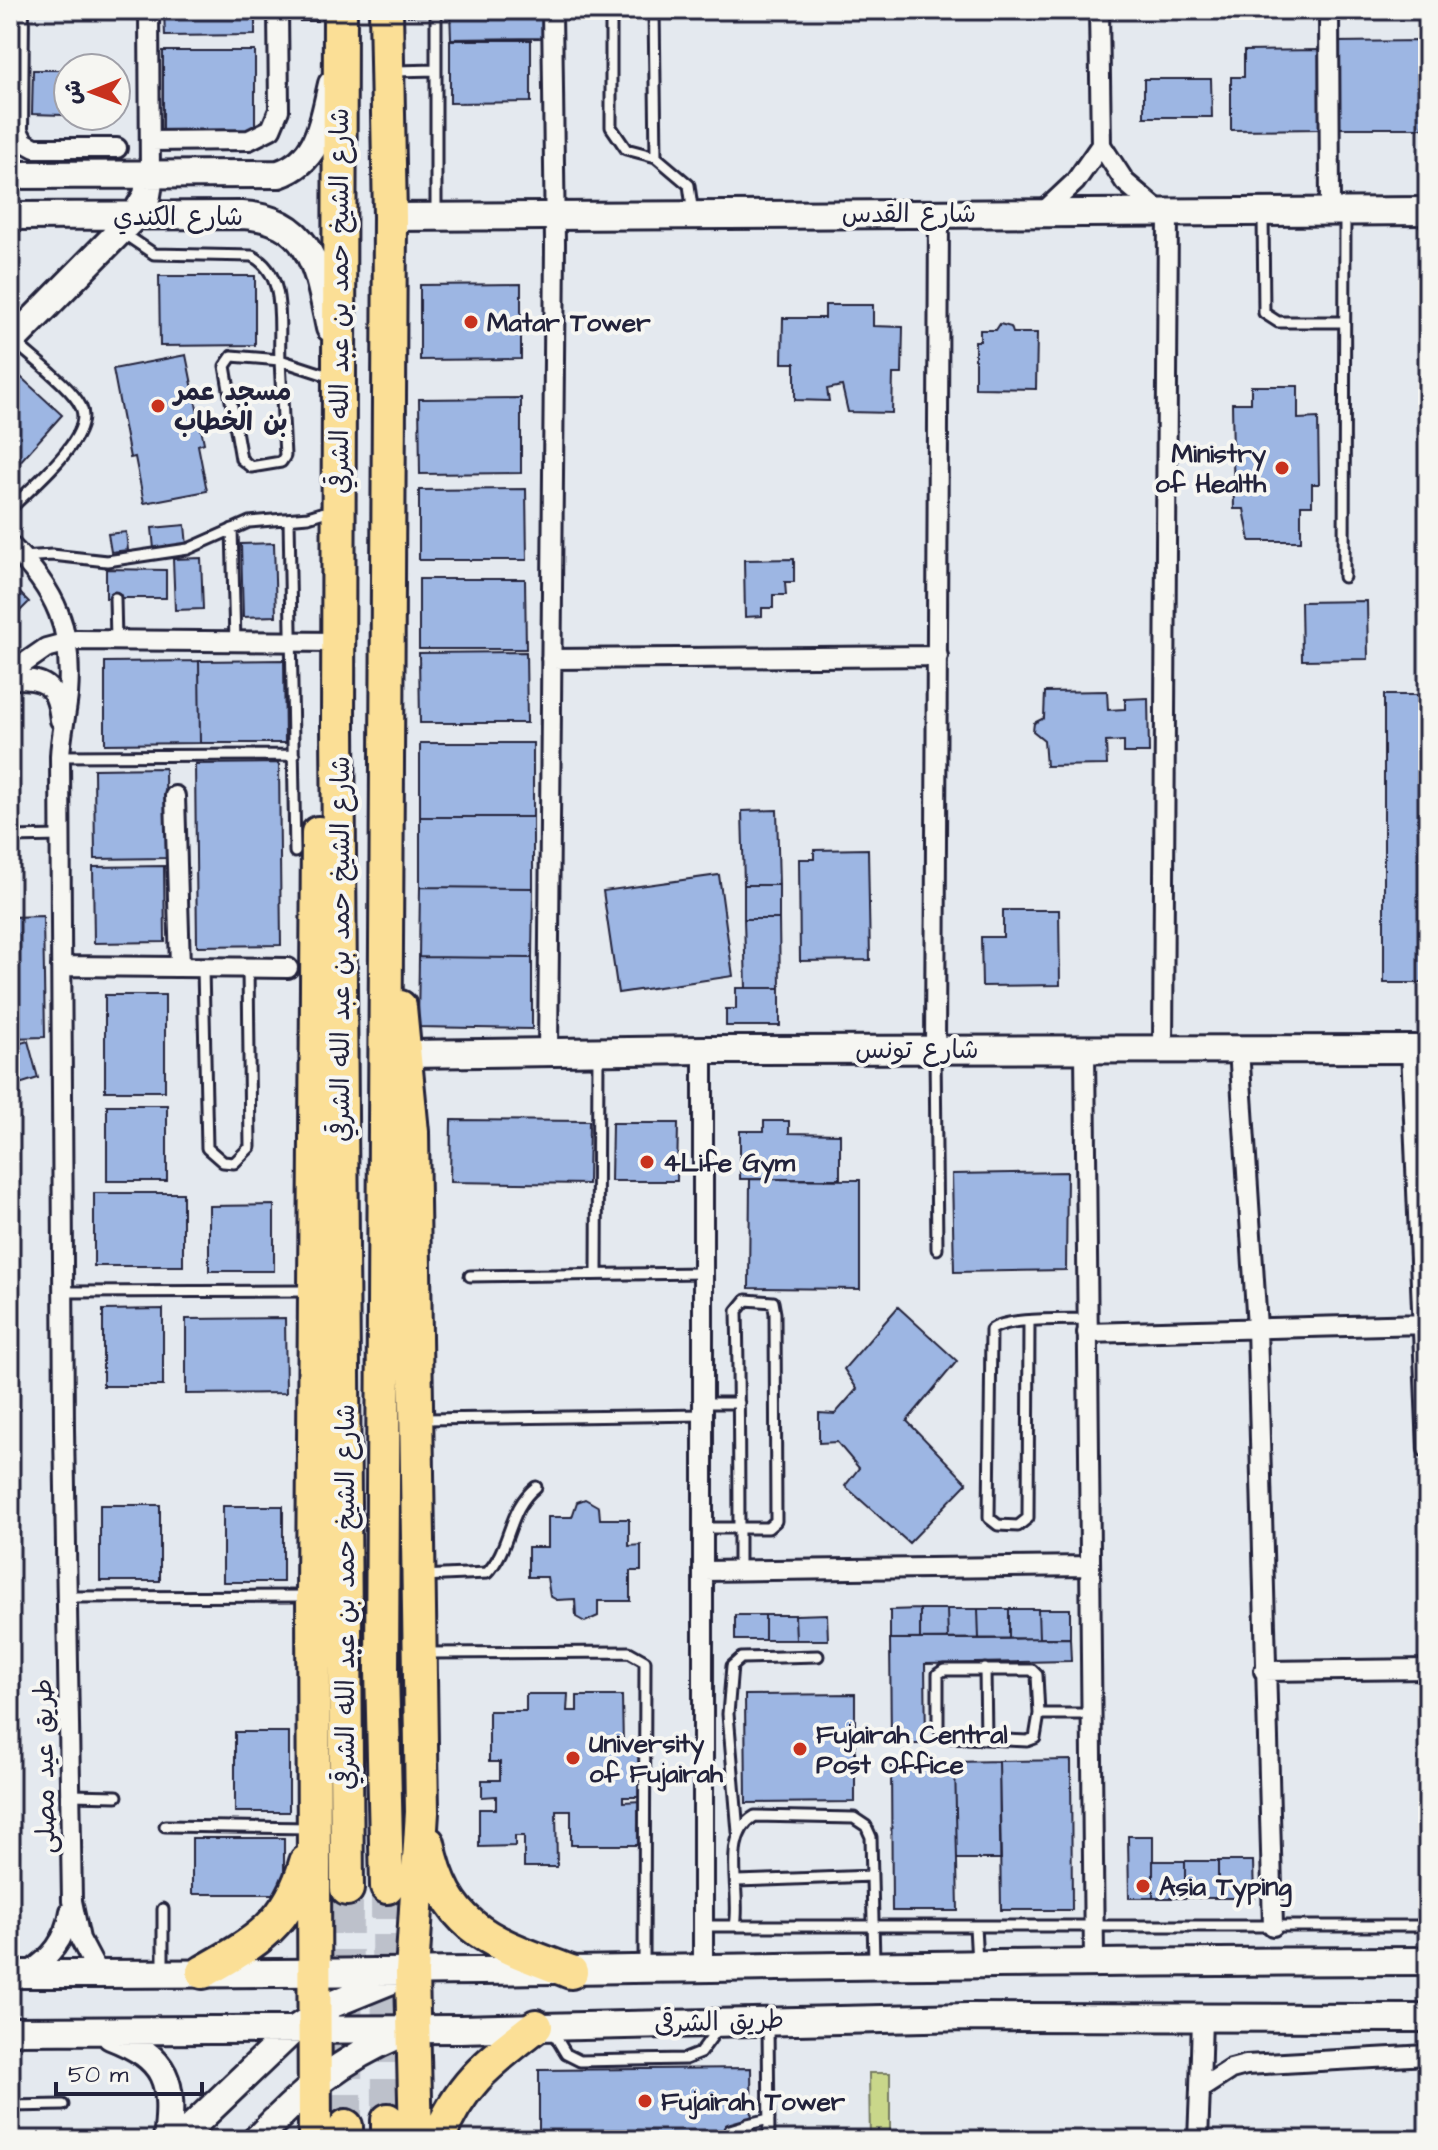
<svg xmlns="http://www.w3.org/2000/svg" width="1438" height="2150" viewBox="0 0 1438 2150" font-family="'Architects Daughter','Playpen Sans Arabic',sans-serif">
<rect width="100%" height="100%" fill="#e4e9ef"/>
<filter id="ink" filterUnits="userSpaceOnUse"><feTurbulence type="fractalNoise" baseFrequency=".0125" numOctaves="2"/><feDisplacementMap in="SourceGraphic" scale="16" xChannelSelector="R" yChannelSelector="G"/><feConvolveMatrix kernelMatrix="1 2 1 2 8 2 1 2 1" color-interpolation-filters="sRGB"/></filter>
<g filter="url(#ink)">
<path fill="#c9d78a" stroke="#767c62" stroke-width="2" d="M869,2073H890V2140H870Z"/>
<path fill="#9db6e3" stroke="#22223b" stroke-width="2" d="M31,10H111V14L31,13Z
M164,10H255V35L165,36Z
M300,10H317V21H300Z
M408,10H425V16H408Z
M450,10H542L543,38L451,39Z
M450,40H531V102L450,103Z
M1424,41L1423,128H1336L1334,42Z
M1320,50L1321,129L1231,130V77H1244V51Z
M163,51H255V134H163Z
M33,70H64L63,115L32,114Z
M64,70L68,71V115H63Z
M116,71H122L121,115H116Z
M1144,79H1211L1212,117H1144Z
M159,276H255V345L160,346Z
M521,284V359L420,360V285Z
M825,305H873V326L903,327L902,374H893L892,413L848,412L842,386L827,389L829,401L795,400V363H782L783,318H825Z
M1000,324L1011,327L1013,333H1037L1036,389L975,388V341H980V330H996Z
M186,355L204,443L198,445L207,491L144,503L135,457L130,458L113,369Z
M11,368L62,415L10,473V369Z
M1251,386H1298V419L1318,418L1319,484H1312V505H1301V541H1250L1244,509H1234L1232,403H1251Z
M521,398V473L420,474L419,399Z
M526,489L527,560H419V490Z
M185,525L187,546L154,549L152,528Z
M126,532L128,550L111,552L108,534Z
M274,543L276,616L243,617L241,544Z
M201,558L203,609L175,610L173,559Z
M794,559V582H785L786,595H773V608H762V616L745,617L744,560Z
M106,569L166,570V598H106Z
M419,579H525L526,649H419Z
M10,583L29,602L10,621Z
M1367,601L1368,659L1302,660L1301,602Z
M526,652L527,723H420L419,653Z
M284,660L285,743H200L199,661Z
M199,661L200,743L105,744V662Z
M1107,691L1108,710L1125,709V699L1148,698L1149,753H1124V741L1106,742L1107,765L1046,766L1044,740L1033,731L1034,723L1044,718L1045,692Z
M1384,695H1428V983H1384Z
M420,743H533V817H420Z
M279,763L281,945L197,946L195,764Z
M165,768L166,858L95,859L94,769Z
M777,810L779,885H744L742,811Z
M420,817H533V888L420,887Z
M868,849L870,960L800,961L799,859H814V850Z
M164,866L165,942L94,943L93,867Z
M719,875L733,976L618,993L603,891Z
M744,885H779V919H744Z
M420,887L533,888L532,958L419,957Z
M1003,910H1059L1060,985L982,986L981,937H1003Z
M43,916L45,1037L10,1038V917Z
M744,919H779L780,988H746Z
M419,957L532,958V1029L418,1027Z
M736,988H780V1026H726V1009H736Z
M105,995H165V1091H105Z
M28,1041L38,1078L10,1087V1046Z
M107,1105H167V1181H107Z
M451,1120L589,1121L588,1184L450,1182Z
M764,1121H789V1133L840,1134V1179H740V1131H764Z
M612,1123H678L677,1181H611Z
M1067,1172L1066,1270L954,1272L952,1174Z
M750,1179L860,1180V1289L749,1288Z
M94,1193H183V1266H94Z
M274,1205V1271H209V1206Z
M898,1307L957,1361L907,1421L967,1483L909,1543L845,1486L859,1468L837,1442L819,1443V1413L835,1414L857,1389L844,1369Z
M163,1309V1386H103V1310Z
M285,1318L286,1393L186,1394V1319Z
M585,1499L599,1507L600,1519H629V1546L641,1545V1571H630V1601H598V1616L585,1622L576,1617L575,1599L557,1600L550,1596L547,1577H528V1547H548V1517H572L577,1502Z
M100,1505H160V1581H100Z
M223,1506H283V1582H223Z
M920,1609H947L948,1639H920Z
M920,1609V1639H890V1610Z
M947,1609H978L979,1639H948Z
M978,1609H1009V1639H979Z
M1009,1609H1038L1039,1638L1009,1639Z
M1038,1609H1070V1638H1039Z
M827,1614L828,1640H796L795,1615Z
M735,1615H765V1640H735Z
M765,1615H795L796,1640H765Z
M1070,1638L1071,1661L925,1664L926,1744H891L890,1639Z
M526,1694H568L567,1711H577V1696H622L623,1746H641L642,1797H623V1802L642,1801L643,1845H571V1810H556L557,1867H524V1836H515V1846L479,1847V1809H496V1796L482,1797V1780H500V1762H489V1711H526Z
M855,1694V1802L746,1803L745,1695Z
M235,1732H289V1812H235Z
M1071,1760L1072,1910H1001L999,1761Z
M999,1761L1001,1859H957L955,1762Z
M955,1762L958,1911H892L891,1763Z
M1128,1836H1153V1898H1129Z
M192,1838H284V1894H192Z
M1153,1861H1185V1898H1153Z
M1185,1861H1218V1898H1185Z
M1218,1861H1253L1254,1898H1218Z
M751,2068L752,2140H539V2070Z"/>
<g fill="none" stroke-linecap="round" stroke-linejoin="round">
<path stroke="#bdc1cb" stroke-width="32" stroke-dasharray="32 16" stroke-linecap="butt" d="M387,1887L388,2120
M346,2126L347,1889"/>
<defs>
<path id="lane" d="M436,10V213
M611,10V127L626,149L656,157L689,185L693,214
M654,10L656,157
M395,71L436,70
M1263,214L1264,313L1278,322H1342
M123,233L154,254L252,256C288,274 278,325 280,360L335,378
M232,356L280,360L285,456L281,462L251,467L241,459L225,366Z
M10,509C30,488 95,437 81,407C72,387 32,358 15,342
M289,519L295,852
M232,529L235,641
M22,557L52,555L107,561L188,549L249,522L308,517L334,509
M1344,577L1345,214
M115,598L116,640
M60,756L294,755
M10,824V852
M11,837L61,836
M203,968L207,1148L223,1162L234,1163L250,1147L248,968
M935,1052L937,1249
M597,1274L598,1053
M470,1276L703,1273
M62,1292L310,1291
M1029,1322L1028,1518L1018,1526L998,1525L989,1518L991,1330C1006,1317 1065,1320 1087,1319
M704,1403H739
M423,1419L704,1415
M704,1528H768L776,1521L775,1313L773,1302L746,1300L737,1311C739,1397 739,1484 739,1571
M422,1576L487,1573C512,1547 507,1510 536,1487
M67,1597L306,1596
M426,1653L629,1652L645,1661L644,1968
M985,1669L986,1739
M1039,1714L1035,1738L1027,1741L944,1737L938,1727V1674L944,1670H1032L1037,1675L1039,1714H1091
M71,1795L117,1796
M165,1826L309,1828
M738,1832L728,1714L732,1666L741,1658L818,1656
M737,1881L872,1876
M705,1926H1428
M735,1926C742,1892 720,1836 755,1816L854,1818L866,1826L871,1837L874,1961
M975,1926L977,1963
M163,1972V1909
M768,2023L769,2140
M551,2029L566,2054L580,2061L685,2059L700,2053L719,2027
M10,2106L63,2105
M730,2130L747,2125
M747,2140L748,2124L769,2119"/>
<path id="street" d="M19,10L18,131L24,142L35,148H117
M149,10L150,177
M1099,10L1101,145L1125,182L1159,211
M1329,10L1330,211
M150,141L249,140L271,129L279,110L278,10
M1042,213L1075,182L1101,145
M10,545C57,591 73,629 68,695C66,716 61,735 60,756L64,1429L72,1901L80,1939L98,1973
M551,659L938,656
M10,673L46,648L76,640L339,642
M10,679C45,678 56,684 60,720
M175,796L180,967
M61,966L288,968
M935,1049L939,212
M1085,1049L1094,1961
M1163,1049L1168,211
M1239,1049L1257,1327L1273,1926
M1411,1049L1428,1449
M703,1050V1971
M548,1052L555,244L552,10
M1087,1333L1424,1324
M704,1571L1090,1566
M1264,1671L1428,1669
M27,1973C50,1958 66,1940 70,1911
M1200,2089L1202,2018
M1198,2140L1200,2089L1231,2069L1246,2065L1428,2055"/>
<path id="secondary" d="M10,175L279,174C320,160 323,122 332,84
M10,216L242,215C313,219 318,271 330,328
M390,217L1428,211
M10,343L134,217L147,195L150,177
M407,1054L703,1050L1428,1049
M10,1974C483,1975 955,1961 1428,1961
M10,2031L460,2029L968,2017L1428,2018
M111,2036C168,2058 174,2082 167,2140
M178,2140L292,2031L333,2004L397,1978
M256,2140C299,2094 343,2058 401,2034"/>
<path id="highway" d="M340,10L338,726L347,1889
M386,10L390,217L382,1670L387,1887
M400,1007L412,1132L422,1812L412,1973L416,2140
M428,1843C446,1932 495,1943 571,1972
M203,1972C256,1942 289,1924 306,1862
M346,2126V2140
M315,2140L313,1596L318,833
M388,2140V2120
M438,2140C458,2085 491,2061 536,2026"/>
</defs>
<use href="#lane" stroke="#22223b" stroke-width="15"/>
<use href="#street" stroke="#22223b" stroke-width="24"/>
<use href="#secondary" stroke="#22223b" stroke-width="32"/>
<use href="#highway" stroke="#22223b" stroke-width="38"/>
<use href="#lane" stroke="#f6f6f2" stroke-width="9"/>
<use href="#street" stroke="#f6f6f2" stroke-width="18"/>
<use href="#secondary" stroke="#f6f6f2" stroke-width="26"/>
<use href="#highway" stroke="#fbdf96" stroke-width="32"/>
</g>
</g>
<g fill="#c8321e" stroke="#f6f6f2" stroke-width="3">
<circle cx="471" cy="322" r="8"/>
<circle cx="158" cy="406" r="8"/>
<circle cx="1282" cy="468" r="8"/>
<circle cx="647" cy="1162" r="8"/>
<circle cx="800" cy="1749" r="8"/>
<circle cx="573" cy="1758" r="8"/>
<circle cx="1143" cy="1886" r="8"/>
<circle cx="645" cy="2101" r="8"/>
</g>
<g text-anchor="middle" stroke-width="8" stroke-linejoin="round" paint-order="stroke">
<g font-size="26" fill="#22223b" stroke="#f6f6f2">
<text x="909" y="222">شارع القدس</text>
<text x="178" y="225">شارع الكندي</text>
<text transform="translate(339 301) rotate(-90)" y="9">شارع الشيخ حمد بن عبد الله الشرقي</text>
<text transform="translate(340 949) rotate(-90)" y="9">شارع الشيخ حمد بن عبد الله الشرقي</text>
<text x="917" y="1058">شارع تونس</text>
<text transform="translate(345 1597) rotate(-90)" y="9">شارع الشيخ حمد بن عبد الله الشرقي</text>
<text transform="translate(44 1766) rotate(-91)" y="9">طريق عيد مصلى</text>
<text transform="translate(719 2021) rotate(-2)" y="9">طريق الشرقى</text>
</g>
<g font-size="26" font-weight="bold" fill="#22223b" stroke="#f6f6f2" text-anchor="start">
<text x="487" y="331">Matar Tower</text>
<text x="174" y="400">مسجد عمر<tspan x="174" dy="30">بن الخطاب</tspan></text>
<text x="1266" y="462" text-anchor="end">Ministry<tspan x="1266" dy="30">of Health</tspan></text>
<text x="663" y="1171">4Life Gym</text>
<text x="816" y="1743">Fujairah Central<tspan x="816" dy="30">Post Office</tspan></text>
<text x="589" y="1752">University<tspan x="589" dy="30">of Fujairah</tspan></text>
<text x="1159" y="1895">Asia Typing</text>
<text x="661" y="2110">Fujairah Tower</text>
</g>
</g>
<rect width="1438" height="2150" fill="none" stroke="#f6f6f2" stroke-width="40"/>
<rect x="20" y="20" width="1398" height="2110" fill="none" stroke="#22223b" stroke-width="3" filter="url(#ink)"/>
<g transform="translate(92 92) rotate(269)"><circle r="38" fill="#f6f6f2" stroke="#a1a1a9" stroke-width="2"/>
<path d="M0-6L14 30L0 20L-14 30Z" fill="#c8321e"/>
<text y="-12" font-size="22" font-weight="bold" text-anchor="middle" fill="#22223b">ش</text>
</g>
<path d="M56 2082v12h146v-12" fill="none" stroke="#22223b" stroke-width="4"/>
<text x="68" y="2082" font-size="24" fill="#22223b" stroke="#f6f6f2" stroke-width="6" paint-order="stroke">50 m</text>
</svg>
